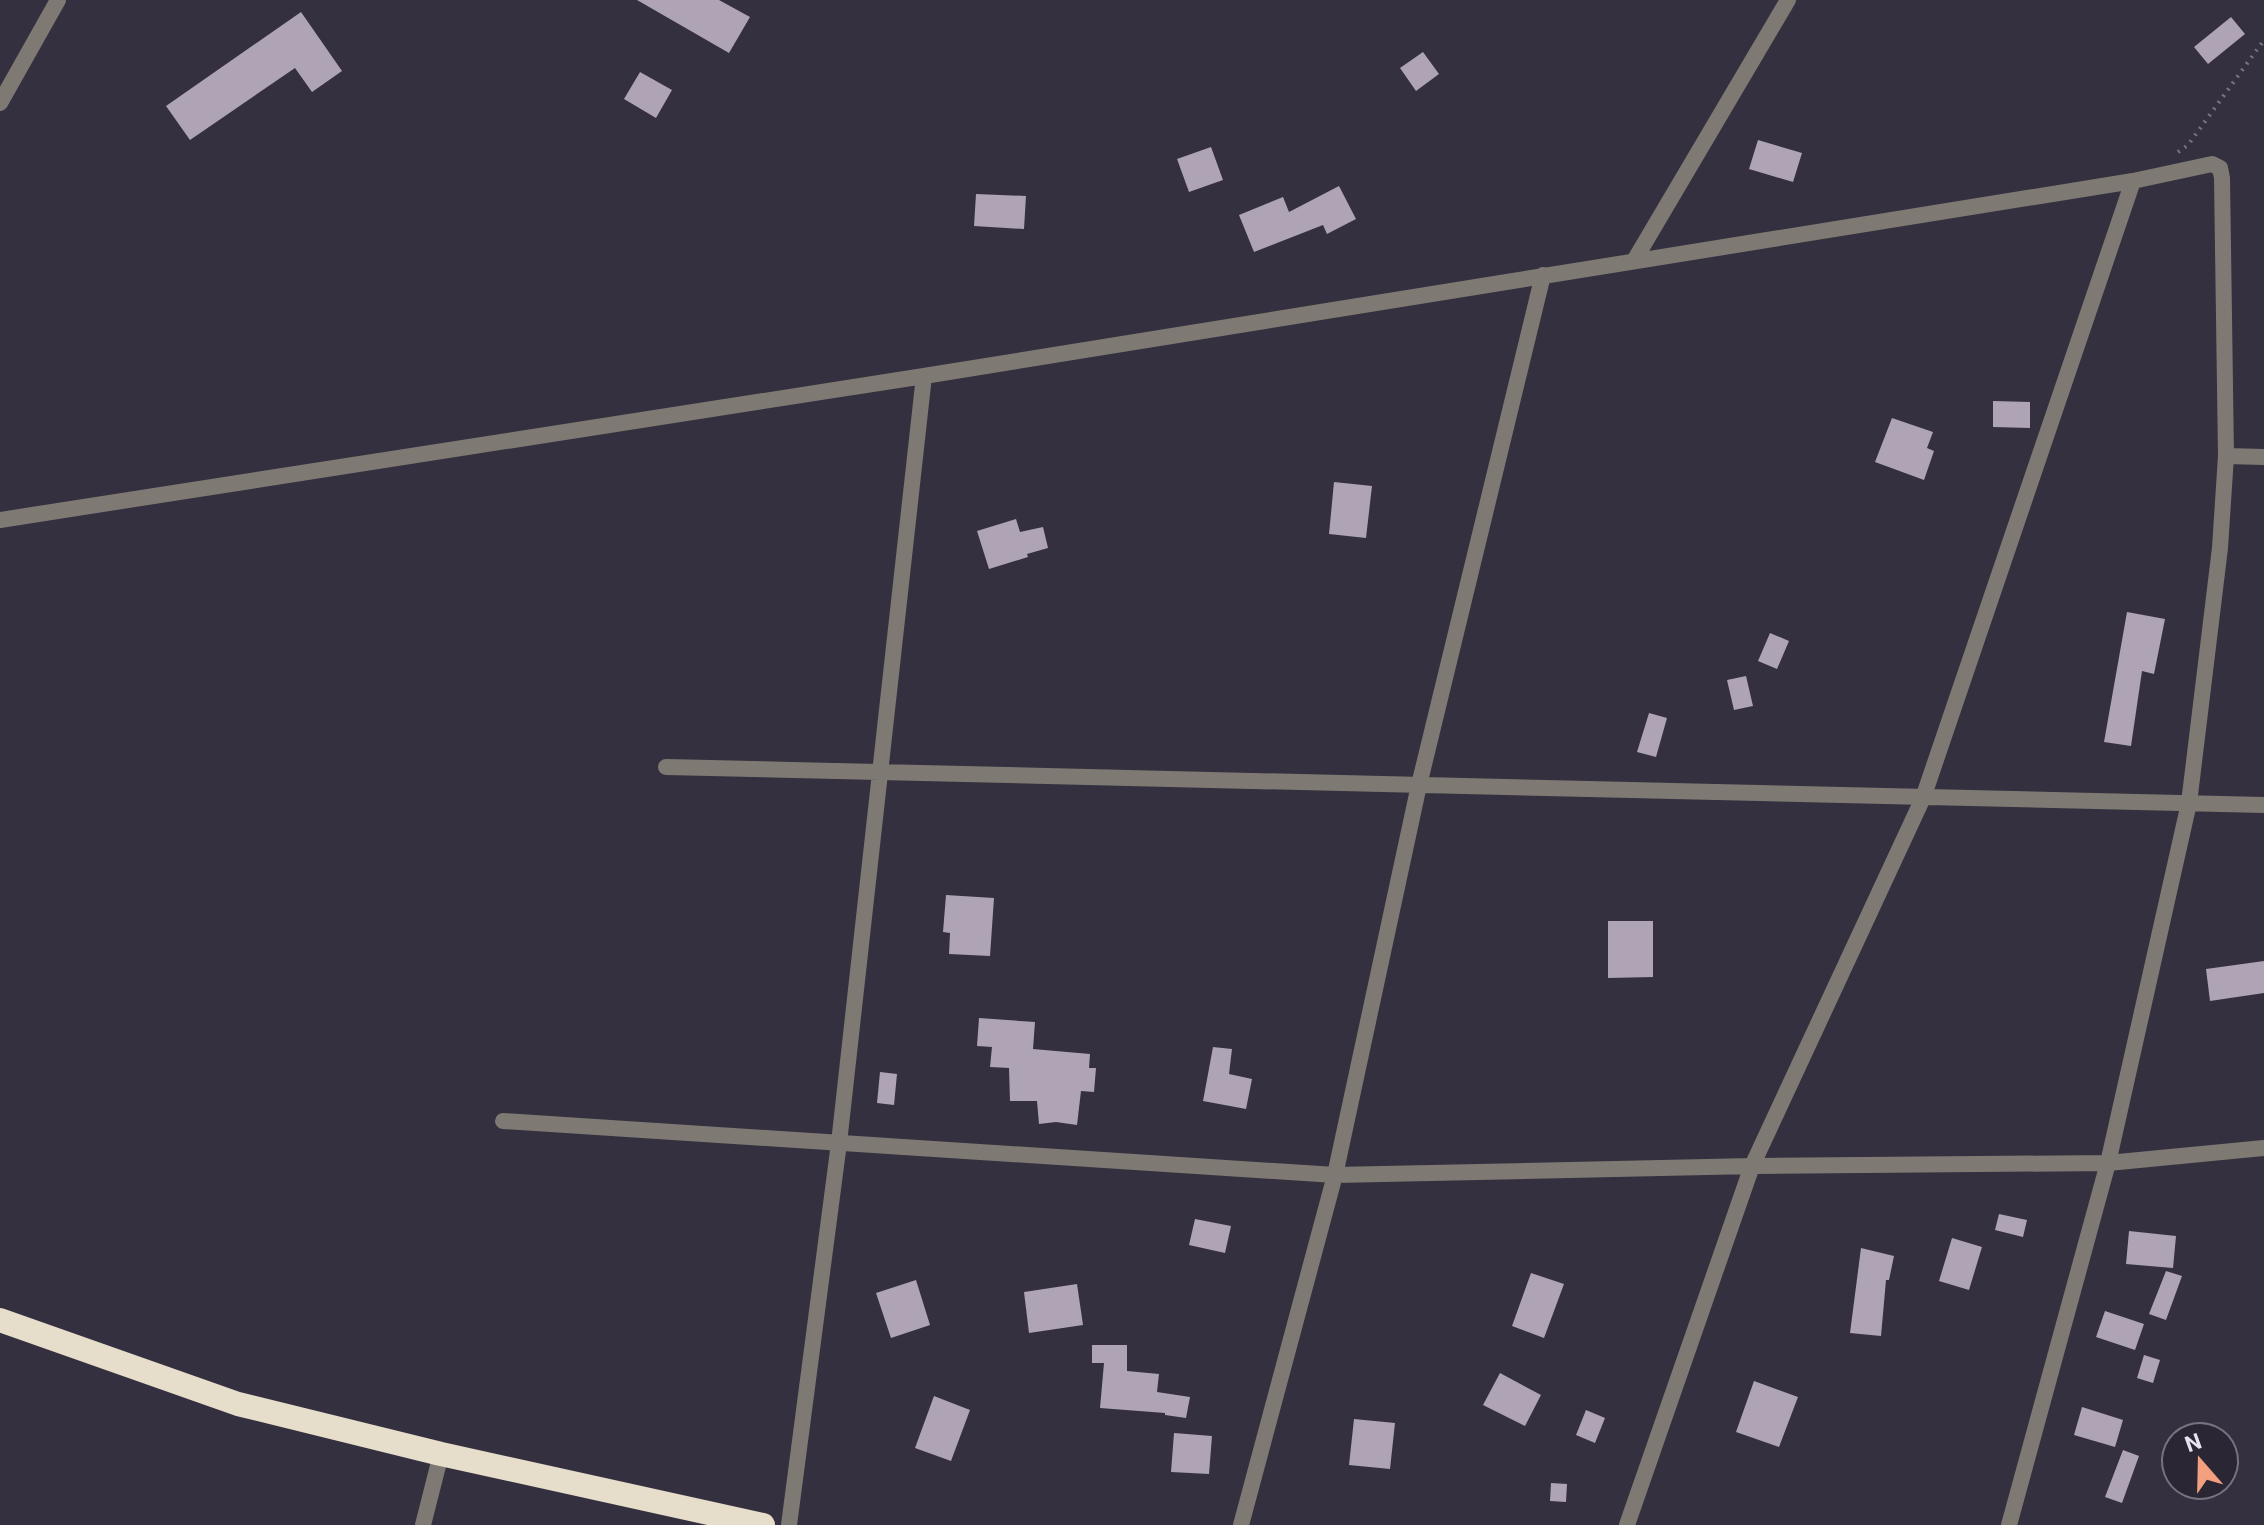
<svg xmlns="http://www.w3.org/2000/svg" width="2264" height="1525" viewBox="0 0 2264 1525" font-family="Roboto,sans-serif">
<rect width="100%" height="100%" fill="#35303f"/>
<path fill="#aea4b6" d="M637,0H719L750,17L729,53Z
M301,12L342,71L312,92L295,68L190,140L166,106Z
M2231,17L2245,34L2208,64L2194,47Z
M1423,52L1439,74L1416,91L1400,68Z
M640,72L672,90L656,118L624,99Z
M1758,140L1802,153L1793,182L1749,169Z
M1211,147L1223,180L1189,192L1177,159Z
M1339,186L1356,219L1327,234L1323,225L1254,252L1239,215L1283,197L1289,212Z
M976,194L1026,196L1024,229L974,226Z
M1993,401L2030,402V428L1993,427Z
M1892,418L1933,432L1927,448L1934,451L1924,480L1875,462Z
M1334,482L1372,486L1366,538L1329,534Z
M1016,519L1020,532L1043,527L1048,548L1027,554L1028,557L989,569L977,531Z
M2127,612L2165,619L2154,674L2142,671L2131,746L2104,742Z
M1770,633L1789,641L1777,669L1758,661Z
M1746,676L1753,706L1734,710L1727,680Z
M1649,713L1667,718L1656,757L1637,752Z
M946,895L994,898L990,956L949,954L950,933L943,932Z
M1608,921H1653V977L1608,978Z
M2264,961V993L2210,1001L2206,969Z
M979,1018L1035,1022L1033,1049L1090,1054L1089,1068H1096L1094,1092L1081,1091L1077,1125L1056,1122L1039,1124L1037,1101H1010L1009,1068L990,1067L992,1047L977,1046Z
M1213,1047L1232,1049L1229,1074L1252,1079L1246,1109L1203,1101Z
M880,1072L897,1074L894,1105L877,1103Z
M1999,1214L2027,1220L2023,1237L1995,1230Z
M1195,1219L1231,1226L1225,1253L1189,1245Z
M2129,1231L2176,1236L2173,1268L2126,1264Z
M1952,1238L1982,1247L1969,1290L1939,1281Z
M1861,1248L1894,1256L1889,1280H1886L1881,1336L1850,1333Z
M2166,1271L2182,1276L2166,1320L2149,1314Z
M1531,1273L1564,1284L1544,1338L1512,1326Z
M916,1280L930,1325L891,1338L876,1293Z
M1077,1284L1083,1325L1029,1333L1024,1292Z
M2105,1311L2144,1324L2135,1350L2096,1337Z
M1092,1345H1127V1371L1159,1374L1157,1392L1190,1397L1186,1418L1165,1415V1413L1100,1408L1104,1363H1092Z
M2144,1355L2160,1360L2153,1383L2137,1378Z
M1500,1373L1541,1395L1525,1426L1483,1405Z
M1754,1381L1798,1397L1779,1447L1736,1432Z
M934,1396L970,1410L951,1461L915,1448Z
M2082,1407L2123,1420L2115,1447L2074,1435Z
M1586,1410L1605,1418L1595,1443L1576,1435Z
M1354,1419L1395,1423L1390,1469L1349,1465Z
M1174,1433L1212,1436L1209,1474L1171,1472Z
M2123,1450L2139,1456L2122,1503L2105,1497Z
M1551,1483L1567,1484L1566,1502L1550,1501Z"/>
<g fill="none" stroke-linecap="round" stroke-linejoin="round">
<path stroke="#787380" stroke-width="4" stroke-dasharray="2 6" stroke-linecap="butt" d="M2178,152L2188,145L2264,40"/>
<path stroke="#7e7a73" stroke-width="16" d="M0,103L58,0
M1634,261L1788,0
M2226,456L2264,457
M0,520L924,376
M666,767L2264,805
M503,1121L1335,1175L1752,1166L2108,1163L2264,1148
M423,1525L441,1454
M789,1525L839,1143L924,376L2133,181L2212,164L2220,168L2222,178L2226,456L2220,548L2189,803L2108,1163L2009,1525
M1241,1525L1335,1175L1419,785L1543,275
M1627,1525L1752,1166L1923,798L2133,181"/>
<path stroke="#e6ddca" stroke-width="24" d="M0,1320L238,1404L441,1454L763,1525"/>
</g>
<g transform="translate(2200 1461) rotate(340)"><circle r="38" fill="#2b2634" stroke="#76727e" stroke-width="2"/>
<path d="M0-6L14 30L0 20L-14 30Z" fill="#f2a080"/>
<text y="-12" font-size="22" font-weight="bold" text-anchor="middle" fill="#e7e4ee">N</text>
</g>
</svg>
